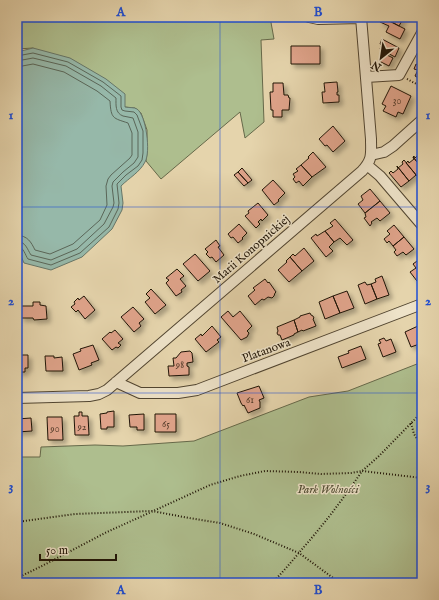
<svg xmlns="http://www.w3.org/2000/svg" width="439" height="600" viewBox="0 0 439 600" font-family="'IM FELL English',serif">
<defs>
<filter id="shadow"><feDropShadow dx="3.5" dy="3.5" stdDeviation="2" flood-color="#0004"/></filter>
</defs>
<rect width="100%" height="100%" fill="#e5d4ac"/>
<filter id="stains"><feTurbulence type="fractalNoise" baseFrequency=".005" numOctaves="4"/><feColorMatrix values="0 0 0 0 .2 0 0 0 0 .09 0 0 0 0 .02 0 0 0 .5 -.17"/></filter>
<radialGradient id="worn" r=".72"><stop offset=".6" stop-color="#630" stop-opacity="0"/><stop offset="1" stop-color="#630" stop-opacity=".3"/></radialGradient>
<path fill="#aebe8e" stroke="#66694a" d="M17,17H270L274,39L261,40L264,122L245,138L240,112L161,179L146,161L147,153V130L141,113L135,108L125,107L33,48L17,49Z
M422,362V583H17V457H40L41,447L95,445L123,446L194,441L309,397L348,391Z"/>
<path fill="#96b8a9" stroke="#667668" d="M33,48L70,58L106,79L125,94V107C129,108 134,107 137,109C146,115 151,152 145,162C140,172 129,178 121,186L123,203L122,210L112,229L82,257L51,270L24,263L17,247V134L19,129L17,121V52Z"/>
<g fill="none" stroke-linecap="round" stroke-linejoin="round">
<path stroke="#5a6658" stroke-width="1" d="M17,56L33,53L68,62L103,82L121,96V107L122,110L125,111L134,112L137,115L143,131V153L142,160L138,166L126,175L117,184L119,203L118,209L109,227L80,253L51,265L28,259C25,255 24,247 17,246
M17,61L33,58L66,66L101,86L116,98C116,105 115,113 123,116C126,117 130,117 133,118L138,132V157L134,163L123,172L113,182L112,186L114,203L113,207L104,224L77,249L51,260L31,255C27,249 26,242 17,241
M17,67L33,64L64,72L97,91L110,101C111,119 113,118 128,123L132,133V155L130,158L111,175L108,179L106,186L107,205L100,220L73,244L50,254L35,250C31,242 28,236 17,235"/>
</g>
<path fill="#dfa38a" stroke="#1f1406" filter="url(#shadow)" d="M385,17H404L399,26L385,18Z
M383,18L405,29L400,39L386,32L389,26L380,22Z
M382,39L399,48L395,57L380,49L382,45L380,44Z
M291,46H320V64H291Z
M383,53L393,58L389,66L379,61Z
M416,64L422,67V80L415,76L418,70L414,69Z
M337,82L338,92H337V95H339V102L323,103L322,92H325L324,83Z
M273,83H283L284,95H288L289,98H290L289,110H282V117H273V110H271L270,92H273Z
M391,86L411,96L403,114L398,112L396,117L383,111L386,106L382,104Z
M333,126L345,141L333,152L327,145L325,146L319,139Z
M420,151L422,153V168L413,157L414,156L415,158L419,154L418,152Z
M313,152L326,167L312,177L301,165L309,158L308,157Z
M413,157L422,168V173L418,177L406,163L408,161L409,163L414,159Z
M404,160L416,175L409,181L397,166L398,168L403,164L402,162Z
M301,165L312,177L303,186L299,181L296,183L293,179L295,177L293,174L298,171L296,169Z
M397,166L409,181L401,187L389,173L391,171L393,173L398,169Z
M242,168L252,180L248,183L238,172Z
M238,172L248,183L244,186L234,175Z
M273,180L285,193L278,200L279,201L274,205L262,190Z
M370,189L380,201L365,213L358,204L363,200L361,196Z
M380,201L390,213L380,221L377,218L371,222L372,223L370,226L364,218L366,217L365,213Z
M258,203L268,215L262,221L261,219L258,222L260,224L256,228L245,216L249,213L248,211Z
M335,219L353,240L347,245L340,238L334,242L325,231L333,226L330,223Z
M239,224L247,233L242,238L243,239L238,243L233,237L231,238L228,234Z
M394,225L404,237L393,246L389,241L387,243L384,239L390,234L387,231Z
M325,231L334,242L329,247L333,251L326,257L311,238L316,234L317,236Z
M404,237L414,249L406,255L403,252L397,256L394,252L396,250L393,246Z
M216,240L220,246L218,247L224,255L216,262L212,257L210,258L206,254L208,252L205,249Z
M304,248L314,261L302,271L290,257L293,254L295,256Z
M195,254L210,271L198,281L183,264Z
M290,257L302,271L289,282L278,270L287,262L286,261Z
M421,258L422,260V278L417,281L410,272L416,268L413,264Z
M177,269L184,276L180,279L186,286L181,290L182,292L176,296L166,283L169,280L166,278Z
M382,276L389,295L377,299L371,284L376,282L375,279Z
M265,279L268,283L269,282L276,292L275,293L274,296L272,298L268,297L264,300L262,299L255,305L248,296L255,290L253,288Z
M365,282L367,285L371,284L377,299L365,304L358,285Z
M151,289L166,305L155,314L145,302L150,298L146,294Z
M347,291L354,308L340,313L333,296Z
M84,296L95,310L85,319L78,310L76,312L71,307L75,304L74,302L78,298L79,300Z
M333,296L340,313L325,319L319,302Z
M33,302H40V305L46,306L47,319L34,320L33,318H21V306H33Z
M133,307L144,319L139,323L141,326L134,332L121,317Z
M228,311L233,317L240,311L252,326L247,331L249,333L247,337L241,340L221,317Z
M310,313L311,315L313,316L314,318L313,319L316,326L303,331L302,330L298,332L294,320L300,317V316Z
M294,320L298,332L294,334V335L282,340L280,335H278L277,333L278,331L277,327Z
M212,326L221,337L217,340L219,342L206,352L195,339L201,334L202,336Z
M418,326L422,336V343L411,347L405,332Z
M115,330L123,339L118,343L121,345L118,348L116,347L112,350L102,339L110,332L111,333Z
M384,338L386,341L391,339L396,352L383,357L378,344L381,343L379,340Z
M93,345L99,360L91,363L92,365L79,370L73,354L81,351L80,349Z
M361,346L366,359L342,368L338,357L349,353L348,351Z
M190,351L192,353L193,362L187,363V366L189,367V375L169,376L168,366H174L173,358H176L181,352Z
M17,355H28V368H25V372H17Z
M45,356H54V358L62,357L63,371H46Z
M259,386L264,398L259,400L260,402V408L248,413L244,405L243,406L241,403L237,393Z
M114,411V427H107V429H101L100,414L107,413V412Z
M79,412H82V416H88L89,435H75L74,416H79Z
M144,414V430H137V427H130L129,415Z
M155,414H176V432H155Z
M47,417H62L63,440H48Z
M31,418L32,431L17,432V419Z"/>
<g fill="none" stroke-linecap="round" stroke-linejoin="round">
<defs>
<path id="street" d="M309,17L318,19L361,18
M366,77L399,75L422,33
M371,155L384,152L393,146L422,120
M367,165L380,176L422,225
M116,382L140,393H178L197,390L422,304
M17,398L89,396L99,394L107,390L362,171C373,159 371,154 371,139L361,17"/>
</defs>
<use href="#street" stroke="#504430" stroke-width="12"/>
<path stroke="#1f1406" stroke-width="2" stroke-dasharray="1 2" stroke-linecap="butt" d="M407,79L422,87
M411,423L414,434L422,446
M17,522L75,514L152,511L189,518L220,523L254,534L299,553L340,583
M17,578L40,567L105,533L210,485L240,476L265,471L299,472L321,474L351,473L362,471L378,457L422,412
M272,583C283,572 293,560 303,548C324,524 344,498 362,471L422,478"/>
<use href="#street" stroke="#eee3c9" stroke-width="10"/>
</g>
<path fill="none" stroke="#1d4ed8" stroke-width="1" stroke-opacity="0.55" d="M220,17V583M17,207H422M17,393H422"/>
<g text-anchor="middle" stroke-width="3" stroke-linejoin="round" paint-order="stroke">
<g font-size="10" fill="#4f3827">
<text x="397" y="104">30</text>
<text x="180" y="368">98</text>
<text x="250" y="403">61</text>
<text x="166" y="427">65</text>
<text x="82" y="430">92</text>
<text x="55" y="432">90</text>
</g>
<g font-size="12" fill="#1f1406" stroke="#eee3c9">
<text transform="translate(251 249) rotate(-41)" y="4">Marii Konopnickiej</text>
<text transform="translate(266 350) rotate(-20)" y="4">Platanowa</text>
</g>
<g font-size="12" font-style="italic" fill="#4a472f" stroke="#eee3c9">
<text x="328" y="493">Park Wolności</text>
</g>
</g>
<rect width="439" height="600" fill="none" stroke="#e5d4ac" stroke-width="44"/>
<g transform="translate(381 58) rotate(210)" stroke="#eee3c9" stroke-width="3" paint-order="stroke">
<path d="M0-3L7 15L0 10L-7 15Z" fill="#1f1406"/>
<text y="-6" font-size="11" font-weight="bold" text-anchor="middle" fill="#1f1406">N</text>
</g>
<path d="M40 554v6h76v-6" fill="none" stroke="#1f1406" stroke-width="2"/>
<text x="46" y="554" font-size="12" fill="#1f1406" stroke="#eee3c9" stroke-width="3" paint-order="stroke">50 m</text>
<rect x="22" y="22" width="395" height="556" fill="none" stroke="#1d4ed8" stroke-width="1.5"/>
<g font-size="13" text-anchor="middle" font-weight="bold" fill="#1d4ed8">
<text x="121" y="16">A</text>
<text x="318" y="16">B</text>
<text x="11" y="119">1</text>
<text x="428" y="119">1</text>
<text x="11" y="305">2</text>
<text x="428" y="305">2</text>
<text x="11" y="490">3</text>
<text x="428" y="490">3</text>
<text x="121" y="594">A</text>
<text x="318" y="594">B</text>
</g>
<rect width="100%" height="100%" filter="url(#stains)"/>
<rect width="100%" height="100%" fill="url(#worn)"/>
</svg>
